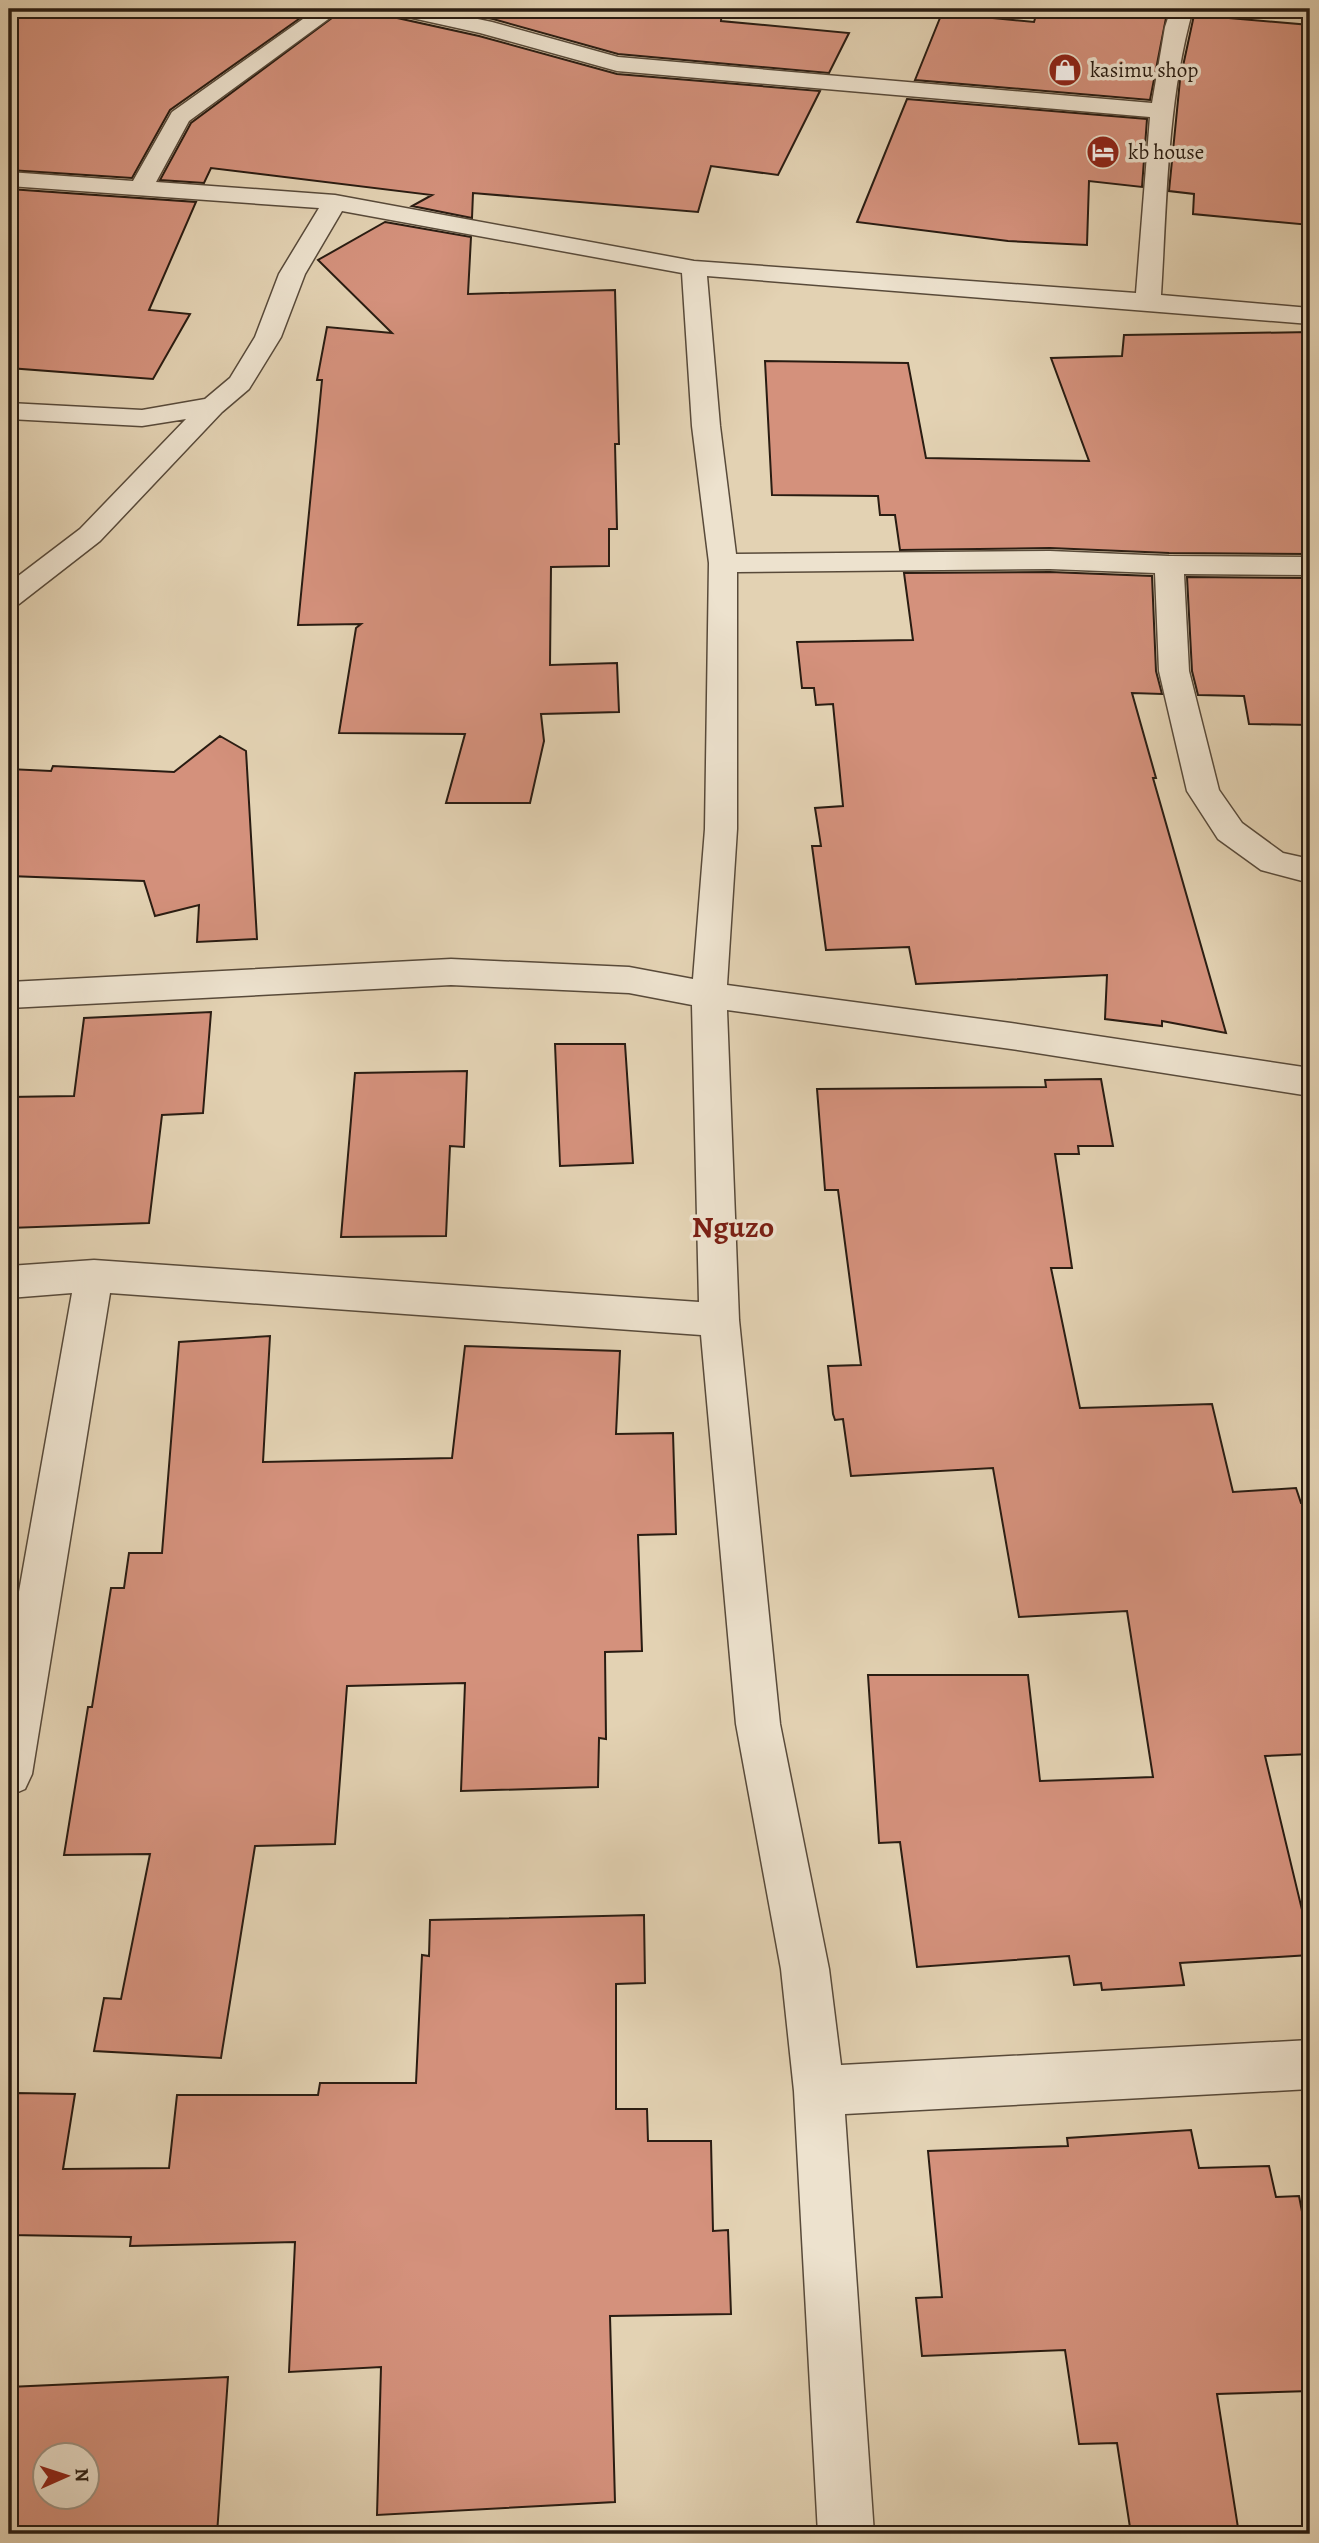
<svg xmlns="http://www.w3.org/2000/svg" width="1319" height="2543" viewBox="0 0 1319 2543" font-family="Alegreya,serif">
<rect width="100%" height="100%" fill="#e3d2b3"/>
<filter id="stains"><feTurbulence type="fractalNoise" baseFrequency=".00286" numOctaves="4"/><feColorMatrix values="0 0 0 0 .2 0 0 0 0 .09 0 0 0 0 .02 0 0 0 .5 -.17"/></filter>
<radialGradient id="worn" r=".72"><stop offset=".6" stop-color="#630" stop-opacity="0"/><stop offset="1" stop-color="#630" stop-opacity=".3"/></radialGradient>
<path fill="#d4917c" stroke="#291c12" stroke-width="2" fill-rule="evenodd" d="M9,9H86L126,18L140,9H313L170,110L132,178L9,170Z
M344,9H388L393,17L479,36L617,74L820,91L778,175L711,166L698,212L473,193L472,218L412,206L432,195L211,168L204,183L160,180L191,123Z
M442,9H722L721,21L849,33L829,73L618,54L493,19Z
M1038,9H1153V12L1167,13L1150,100L915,80L942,13L1034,22Z
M1194,15L1310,25V225L1193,214L1194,194L1169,191L1180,80Z
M907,99L1147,119L1142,187L1089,181L1087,245L1008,241L857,222Z
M9,189L196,202L149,310L190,314L153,379L9,368Z
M385,222L471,237L468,294L615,290L619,444H615L617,529H609V566L551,567L550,665L617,663L619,712L541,714L544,741L530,803H446L465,734L339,733L356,628L361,624L298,625L322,380H317L327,327L392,333L318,260Z
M1310,332V554L1169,553L1050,548L900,550L895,515H880L878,496L772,495L765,361L908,363L926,458L1089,461L1051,358L1122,356L1124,335Z
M1050,572L1152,576L1156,671L1162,694L1132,693L1156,778H1153L1226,1033L1162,1021V1026L1105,1019L1107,975L916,984L909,947L826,950L812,846H821L815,808L843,806L833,704L816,705L814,688H802L797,642L913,640L904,573Z
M1187,577L1310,578V725L1249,724L1244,696L1198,695L1192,671Z
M220,736L246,751L257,939L197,942L199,905L155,916L144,881L9,876V769L51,771L53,766L174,772Z
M211,1012L203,1113L162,1115L149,1223L9,1228V1097L74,1096L84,1018Z
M555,1044H625L633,1163L560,1166Z
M467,1071L464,1147L450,1146L446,1236L341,1237L355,1073Z
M1101,1079L1113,1146H1078L1079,1154H1055L1072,1268H1051L1080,1408L1212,1404L1233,1492L1296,1488L1301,1503H1310V1754L1265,1756L1310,1943V1955L1180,1963L1184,1985L1102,1990L1101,1983L1074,1985L1069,1956L917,1967L900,1842L879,1843L868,1675H1028L1040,1781L1153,1777L1127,1611L1019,1617L993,1468L851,1476L843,1419L835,1420L833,1414L828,1366L861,1365L838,1190H825L817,1089L1046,1087L1045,1080Z
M270,1336L263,1462L452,1458L465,1346L620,1351L616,1434L673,1433L676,1534L638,1535L642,1651L605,1652L606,1739L599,1738L598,1787L461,1791L465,1683L347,1686L335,1844L255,1846L221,2058L94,2051L104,1998L121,1999L150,1854L64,1855L88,1707H92L111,1588H124L129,1553H162L179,1342Z
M644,1915L645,1983L616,1984V2109H647L648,2141H711L713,2231L728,2230L731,2314L610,2316L615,2502L377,2515L381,2367L289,2372L295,2242L130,2246L131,2237L9,2235V2134L16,2093L75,2094L63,2169L169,2168L177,2095H318L320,2083H416L422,1955L429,1956L430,1920Z
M1191,2130L1199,2168L1269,2166L1276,2197L1299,2196L1310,2253V2391L1217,2394L1239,2534H1131L1117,2443L1079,2444L1065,2350L922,2356L916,2298L942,2297L928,2151L1068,2146L1067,2138Z
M228,2377L217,2534H9V2387ZM46,2455H88V2497H46Z"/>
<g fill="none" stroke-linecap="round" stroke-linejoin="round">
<defs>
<path id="minor" d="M317,9H342L189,121L156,182L335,195L694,261L1136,293L1150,117L617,71L480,33L394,14L391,9H430L492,22L618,57L1152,103L1165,27L1171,9H1193C1167,101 1167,200 1161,295L1310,308V324L707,276L720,426L736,554L1050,551L1169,556L1310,557V575L1184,574L1189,671L1219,790L1242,823L1283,853L1310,859V883L1261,870L1218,839L1187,791L1159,671L1155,573L1050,569L737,572V829L727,985L1011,1023L1310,1068V1096L1011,1049L727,1010L739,1320L780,1724L829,1969L841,2065L1310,2040V2089L845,2114L874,2534H818L794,2091L781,1969L736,1724L701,1335L110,1293L32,1774L25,1789L9,1796V1648L72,1293L9,1298V1266L94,1260L699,1302L692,1005L629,993L451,985L9,1008V982L451,959L629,967L693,979L705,829L709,563L692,426L682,273L342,211L305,274L281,337L249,389L222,412L100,541L19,604L9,606V583L80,529L186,419L142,426L9,419V403L142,410L205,399L230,378L255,337L279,274L319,208L9,186V172L133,181L172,112Z"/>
</defs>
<use href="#minor" stroke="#584a3a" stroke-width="3"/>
<use href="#minor" fill="#ede2ce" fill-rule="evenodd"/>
</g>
<defs>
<symbol id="shop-disc" viewBox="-11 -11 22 22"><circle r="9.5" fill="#8f2418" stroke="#ede2ce"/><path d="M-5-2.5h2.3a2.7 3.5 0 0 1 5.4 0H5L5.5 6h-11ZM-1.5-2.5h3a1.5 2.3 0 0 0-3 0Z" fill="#fff"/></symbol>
<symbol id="hotel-disc" viewBox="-11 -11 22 22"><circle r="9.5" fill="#8f2418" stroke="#ede2ce"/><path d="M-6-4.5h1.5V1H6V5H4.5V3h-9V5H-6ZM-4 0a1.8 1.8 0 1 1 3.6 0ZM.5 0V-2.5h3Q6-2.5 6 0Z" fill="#fff"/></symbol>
</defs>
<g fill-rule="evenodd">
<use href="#shop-disc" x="1046" y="51" width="38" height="38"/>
<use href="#hotel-disc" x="1084" y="133" width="38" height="38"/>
</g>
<g text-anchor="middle" stroke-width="7" stroke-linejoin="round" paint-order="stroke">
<g font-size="21" fill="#291c12" stroke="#ede2ce" text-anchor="start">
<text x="1090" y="77">kasimu shop</text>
<text x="1128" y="159">kb house</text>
</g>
<g font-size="30" font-weight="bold" fill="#7a1f14" stroke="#ede2ce">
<text x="733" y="1237">Nguzo</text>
</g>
</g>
<rect width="1319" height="2543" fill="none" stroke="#e3d2b3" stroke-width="35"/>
<rect x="10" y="10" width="1298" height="2522" fill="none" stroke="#291c12" stroke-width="3.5"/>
<rect x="18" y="18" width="1284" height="2508" fill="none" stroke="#291c12" stroke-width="2"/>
<g transform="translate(66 2476) rotate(87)"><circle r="33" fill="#ede2ce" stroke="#9f9383" stroke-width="2"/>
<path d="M0-5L12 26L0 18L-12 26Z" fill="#8f2418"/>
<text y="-10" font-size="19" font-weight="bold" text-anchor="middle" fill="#291c12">N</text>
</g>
<rect width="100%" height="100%" filter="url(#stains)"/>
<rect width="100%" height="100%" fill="url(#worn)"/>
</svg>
